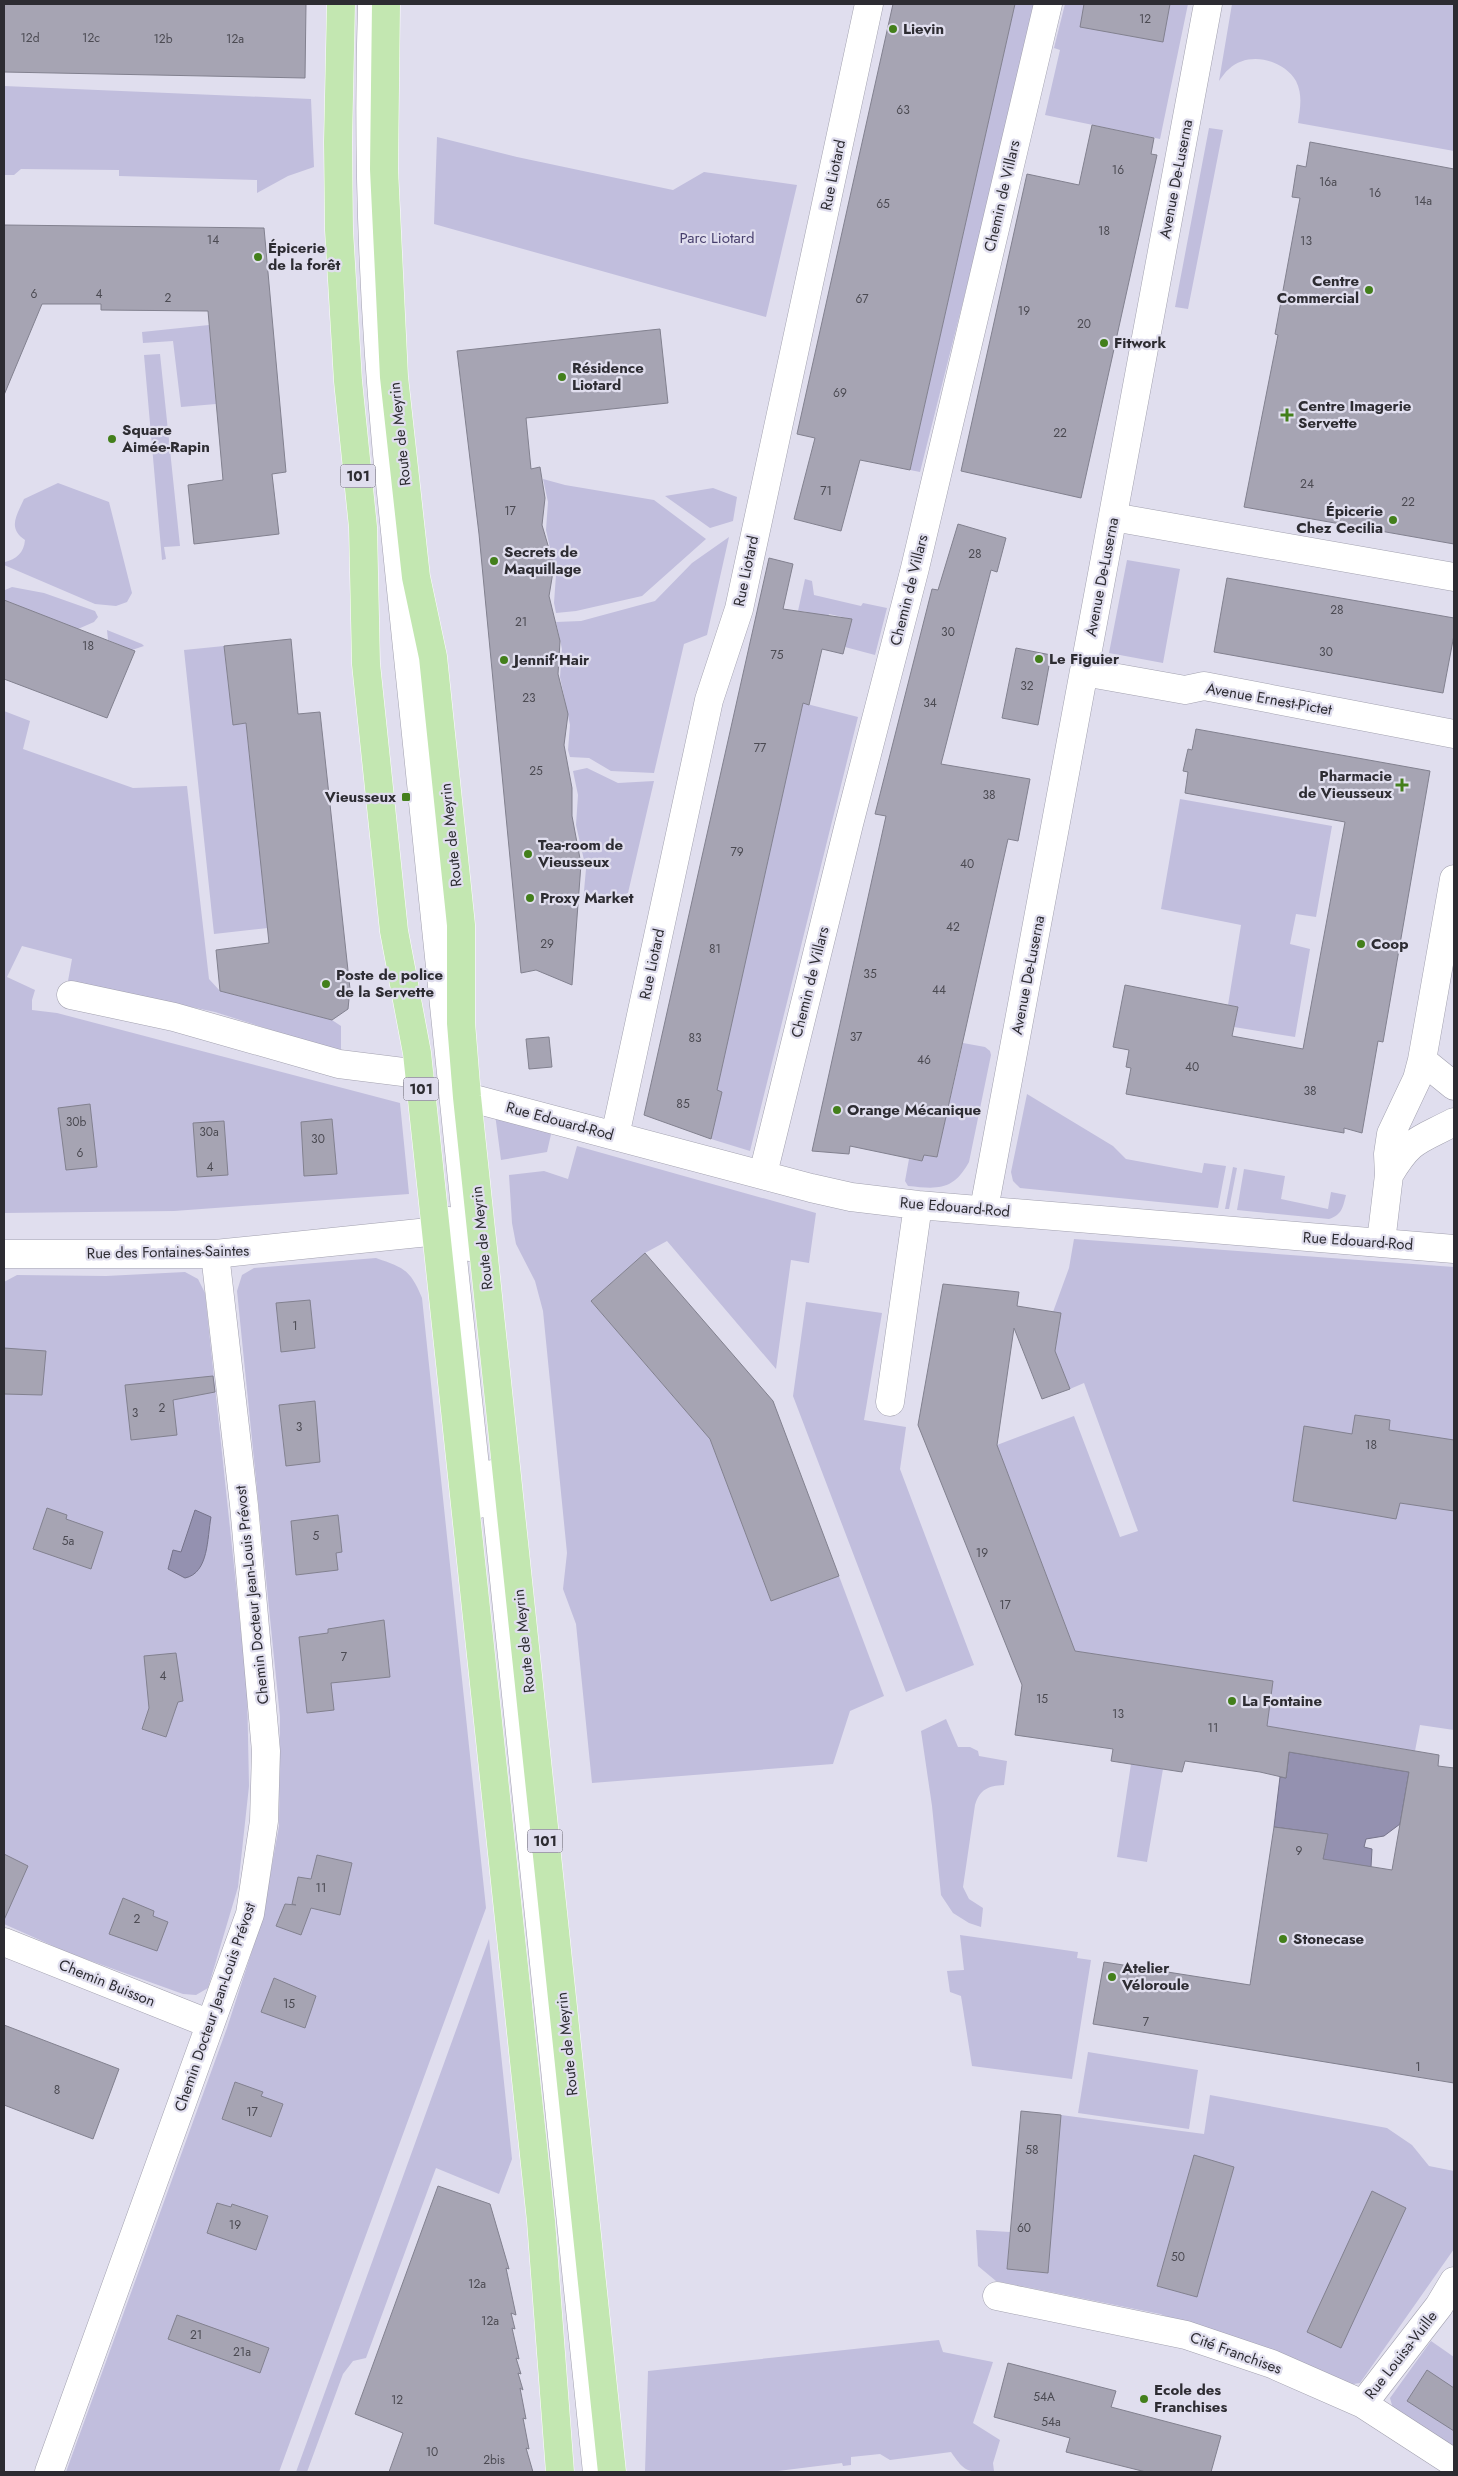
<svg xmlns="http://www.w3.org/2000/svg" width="1458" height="2476" viewBox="0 0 1458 2476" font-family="Jost,sans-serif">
<rect width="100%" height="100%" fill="#e0deee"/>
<path fill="#c1bedd" d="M1015,4H1038L920,472L910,470Z
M1065,4H1188L1160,139L1045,115L1060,50L1054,48Z
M1232,4H1454V151L1298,123C1300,109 1303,95 1296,81C1283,59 1248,51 1229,69C1225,72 1222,77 1219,81Z
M4,86L311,99L314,167L288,176L257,193V180L119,176V170L21,169L14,175H4Z
M1209,128L1223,130L1188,309L1175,307Z
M437,137L517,157L673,190L704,172L797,185L766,317L434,224Z
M209,325L216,404L181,407L173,341L143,343L142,332Z
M160,354L180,546L164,547L166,559L162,560L144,355Z
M543,479L565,485L654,500L706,539L642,596L576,611L556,613L554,603L556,575L546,530L548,502Z
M58,483L109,502L132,593L127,602L116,606L95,604L4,565L5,562C16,559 24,553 25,540C7,528 17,515 24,499Z
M713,488L737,497L733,521L710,528L665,496Z
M729,537L707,635L684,644L654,773L611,771L589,758L570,757L568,750L570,725L560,677L562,649L556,622L581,621L655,601L692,563Z
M1127,560L1180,569L1163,663L1109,653Z
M805,579L812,581L814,595L861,606L863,603L887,608L875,655L845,647L851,619L829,614L826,622L806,617L807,612L798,611Z
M12,587L44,593L95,611L98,617L94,622L78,629L4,600L5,590Z
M107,630L142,644L144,646L132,650L108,640Z
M224,646L233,724L246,723L268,928L214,934L184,650Z
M803,703L858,717L750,1151L711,1139L722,1092L717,1090Z
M4,711L30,721L23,749L133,788L187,786L209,979L220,991L332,1020L341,1026V1049L337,1051L215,1012L68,981L72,959L22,946L7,977L35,990L32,1000V1010L57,1013L400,1103L409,1194L174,1211L4,1213Z
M587,768L618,783L654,781L628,893L600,903L583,902L586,869L576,825L578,795L573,771Z
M1180,799L1332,826L1316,917L1296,914L1290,944L1310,949L1295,1037L1234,1027L1238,1007L1228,1005L1241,925L1161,909Z
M963,1043L985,1047L990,1051L991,1055L969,1162C953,1191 938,1189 908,1186L905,1181L909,1159L922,1161L924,1155L937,1157Z
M1027,1094L1113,1146L1126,1159L1202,1173L1204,1163L1226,1166L1218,1208L1020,1188L1013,1181L1011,1172Z
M495,1114L552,1130L547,1152L501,1160Z
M577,1146L816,1213L809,1263L791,1260L776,1369L667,1241L645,1253L591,1301L710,1439L771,1601L839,1576L884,1696L850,1711L833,1764L592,1783L576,1624L563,1589L567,1553L543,1311L535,1281L516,1244L512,1223L509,1175L544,1171L568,1179Z
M1233,1167L1237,1168L1229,1209H1225Z
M1244,1169L1285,1176L1281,1199L1328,1209L1331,1192L1346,1195C1343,1207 1342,1215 1329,1219L1237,1210Z
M1074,1239L1454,1267V1730L1420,1725L1415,1751L1267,1726L1273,1681L1075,1651L997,1445L1074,1416L1120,1537L1138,1531L1084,1383L1070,1389L1055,1351L1061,1313L1053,1312L1069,1268Z
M376,1258C404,1268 410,1269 422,1298L486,1908L279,2472H66L227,2028L262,1920L279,1826L280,1717L237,1291L242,1275L254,1268Z
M185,1272L198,1279L205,1293L247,1688L249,1786L238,1887L208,1988L196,1995L183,1994L69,1953L4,1924V1282L17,1275L106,1276Z
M806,1302L882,1313L864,1420L906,1427L900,1469L974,1665L906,1692L793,1396Z
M946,1719L958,1747H970L978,1751L979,1756L1007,1761L1004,1785C988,1786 980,1789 975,1805L963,1887L969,1899L983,1908L981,1927L969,1923L953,1913L941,1895L932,1806L921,1731Z
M1131,1764L1163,1769L1147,1862L1117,1857Z
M960,1935L1078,1952L1077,1958L1091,1960L1072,2079L972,2066L961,1996L950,1992L947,1971L964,1970Z
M489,1939L512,2159L499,2194L436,2168L366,2358L353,2361L343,2374L307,2472H296Z
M1088,2052L1198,2070L1189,2129L1078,2113Z
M1210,2095L1387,2128L1412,2145L1429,2166L1454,2171V2249L1360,2383L1347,2385L1160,2314L996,2281L978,2266L976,2230L1010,2232L1007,2269L1047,2273L1061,2115L1204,2134Z
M939,2340L943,2352L993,2362L973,2423L1000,2440L993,2463L994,2471C968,2472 966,2474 951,2452L890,2460L880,2454L851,2457V2465L843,2466L842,2463L770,2472H645L648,2371Z
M1431,2341L1454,2357V2449L1393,2409L1390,2398Z"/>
<path fill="#9491b0" stroke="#75738a" d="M195,1510L211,1517C207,1538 209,1573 185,1578L168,1569L173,1550L181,1552Z
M1289,1752L1409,1772L1400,1824L1384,1836L1366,1839L1364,1847L1372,1849L1371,1867L1346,1863L1319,1885L1327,1834L1274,1827L1280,1777L1286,1778Z"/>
<path fill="#a6a4b3" stroke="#82818f" d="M4,4H306L305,78L4,72Z
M893,4H1015L910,470L860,460L841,531L794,519L815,438L797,434Z
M1084,4H1170L1163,42L1080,27Z
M1092,125L1154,138L1151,154L1157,155L1081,498L961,471L1027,174L1079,185Z
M1310,142L1454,169V544L1244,507L1278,335L1275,334L1300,198L1292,197L1297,165L1306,167Z
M4,225L264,228L286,472L272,474L279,534L194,544L188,485L223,480L208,311L101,310V304H42L4,395Z
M660,329L668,403L526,418L531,469L540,467L545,498L542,525L554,566L549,596L560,641L558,674L568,714L564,745L572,788V816L581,864L572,985L536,970L521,973L479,534L457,351Z
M958,524L1006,538L997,572L991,570L941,764L1030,779L1018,841L1008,839L937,1157L924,1155L922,1161L850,1146L849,1154L812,1151L886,816L875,814L932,589L938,590Z
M769,558L793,564L783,609L852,619L843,654L822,649L809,705L803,703L717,1090L722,1092L711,1139L644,1115Z
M1227,578L1454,618V635L1443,693L1214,652Z
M4,600L135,651L107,718L4,679Z
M291,639L298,714L320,712L350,989L348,1009L332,1020L220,991L216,950L269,943L246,723L233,725L224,646Z
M1016,648L1051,655L1038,725L1002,718Z
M1196,729L1430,771L1383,1042L1378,1041L1362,1133L1344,1128V1133L1126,1094L1131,1068L1126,1067L1129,1050L1113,1047L1125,985L1238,1007L1232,1036L1303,1049L1345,822L1185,793L1188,772L1183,771L1188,749L1192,750Z
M549,1037L552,1067L529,1069L526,1039Z
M90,1104L97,1167L66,1170L58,1108Z
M332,1119L337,1174L304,1176L301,1122Z
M224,1121L228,1175L197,1177L193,1123Z
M645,1253L773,1401L839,1576L771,1601L710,1439L591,1301Z
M943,1284L1019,1292L1017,1306L1061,1313L1055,1351L1070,1389L1042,1399L1014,1328L997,1445L1075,1651L1273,1681L1267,1726L1439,1755L1438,1766L1454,1768V2083L1093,2024L1104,1962L1250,1985L1274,1827L1328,1834L1323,1859L1392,1870L1409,1772L1289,1752L1286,1778L1260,1772L1185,1761L1182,1772L1111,1761L1113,1749L1015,1735L1022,1685L918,1425Z
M310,1300L315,1348L281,1352L276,1303Z
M4,1348L46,1351L42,1395L4,1394Z
M213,1376L215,1392L173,1400L177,1435L131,1440L125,1385Z
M315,1401L320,1462L286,1466L279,1405Z
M1355,1415L1390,1420L1389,1430L1454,1440V1511L1400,1503L1396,1519L1293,1501L1304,1426L1352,1434Z
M47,1508L67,1515L66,1519L103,1532L91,1569L33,1549Z
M338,1515L342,1552L336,1553L338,1570L296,1575L291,1521Z
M384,1620L390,1677L331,1683L334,1710L307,1713L299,1637L328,1633V1629Z
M176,1653L183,1701L178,1702L166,1737L142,1729L149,1708L144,1656Z
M4,1854L28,1866L4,1920Z
M317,1855L352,1863L340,1915L311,1908L301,1935L276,1926L285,1904L296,1905L292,1904L298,1877L311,1879Z
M123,1898L154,1911L153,1916L168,1922L157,1951L109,1934Z
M274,1978L316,1996L305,2028L261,2012Z
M4,2025L119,2069L93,2139L4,2105Z
M235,2082L263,2092L261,2096L283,2104L271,2137L222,2119Z
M1021,2111L1061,2115L1048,2273L1007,2269Z
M1194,2155L1234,2167L1197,2297L1157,2286Z
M438,2186L490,2204L509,2269L506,2268L516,2315L511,2313L515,2329L512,2328L519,2359L516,2358L521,2374L518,2373L523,2390L520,2388L526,2419L523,2418L529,2449L526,2448L533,2472H389L403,2433L355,2414Z
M1372,2191L1406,2208L1341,2348L1307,2332Z
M217,2203L231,2207L232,2204L268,2216L256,2250L207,2233Z
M177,2315L269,2348L260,2373L168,2339Z
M1008,2363L1116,2391L1111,2407L1221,2436L1211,2472H1146L1066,2452L1070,2438L994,2417Z
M1427,2370L1454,2388V2431L1407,2401Z"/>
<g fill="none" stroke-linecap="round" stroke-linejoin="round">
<defs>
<path id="minor" d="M372,4C367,155 373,304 387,454L469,1247
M1113,517L1454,577
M1084,672L1185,690L1204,686L1454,734
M71,995L174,1017L339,1064L419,1074
M1422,1060L1454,1086
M467,1097L811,1188L851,1197L918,1205L1454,1249
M615,1136L709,700L739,609L869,4
M763,1174L849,824L915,568L1048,4
M1389,1175C1411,1138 1418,1141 1454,1122
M984,1209L1208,4
M449,1221L479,1504
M1381,1242L1389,1175L1388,1154L1391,1134L1417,1079L1422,1060L1454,879
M4,1254H215L458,1229
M890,1402L918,1205
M493,1474L597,2472
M4,1942L210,2024
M997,2296L1186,2335L1272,2364L1363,2404L1454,2463
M1363,2404L1439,2306L1454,2281
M49,2472L250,1914L264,1821L266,1751L244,1505L215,1254"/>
<path id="major" d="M341,4L338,142L339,230L348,381L363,527L366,664L394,931L417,1053L433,1203L541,2221L560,2472
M386,4L384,169L394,377L416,577L433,657L461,925V1023L467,1097L612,2472"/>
</defs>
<use href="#minor" stroke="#a2a1af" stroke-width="29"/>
<use href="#major" stroke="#fff" stroke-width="29"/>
<use href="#minor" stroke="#fff" stroke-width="28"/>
<use href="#major" stroke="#c3e7b1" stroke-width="28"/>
</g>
<g fill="#437f1b" stroke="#e0deee" stroke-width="2">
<circle cx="893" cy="29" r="5"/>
<circle cx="258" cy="257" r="5"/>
<circle cx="1369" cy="290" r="5"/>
<circle cx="1104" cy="343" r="5"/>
<circle cx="562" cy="377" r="5"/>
<path d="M1284.5 407.5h5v5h5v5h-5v5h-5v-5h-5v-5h5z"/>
<circle cx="112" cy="439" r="5"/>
<circle cx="1393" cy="520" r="5"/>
<circle cx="494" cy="561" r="5"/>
<circle cx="1039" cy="659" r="5"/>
<circle cx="504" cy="660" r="5"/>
<path d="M1399.5 777.5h5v5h5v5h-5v5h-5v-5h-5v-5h5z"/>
<rect x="401" y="792" width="10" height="10" rx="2.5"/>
<circle cx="528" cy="854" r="5"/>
<circle cx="530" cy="898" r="5"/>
<circle cx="1361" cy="944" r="5"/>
<circle cx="326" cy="984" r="5"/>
<circle cx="837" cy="1110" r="5"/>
<circle cx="1232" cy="1701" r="5"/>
<circle cx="1283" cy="1939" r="5"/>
<circle cx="1112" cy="1977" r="5"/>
<circle cx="1144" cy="2399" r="5"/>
</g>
<g text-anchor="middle" stroke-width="4.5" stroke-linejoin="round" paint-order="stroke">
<g font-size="12" fill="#4b4a52">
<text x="1145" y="23">12</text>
<text x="30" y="42">12d</text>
<text x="91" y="42">12c</text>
<text x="163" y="43">12b</text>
<text x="235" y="43">12a</text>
<text x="903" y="114">63</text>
<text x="1118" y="174">16</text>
<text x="1328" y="186">16a</text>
<text x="1375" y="197">16</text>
<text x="1423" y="205">14a</text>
<text x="883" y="208">65</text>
<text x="1104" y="235">18</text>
<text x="213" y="244">14</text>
<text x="1306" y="245">13</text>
<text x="34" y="298">6</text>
<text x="99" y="298">4</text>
<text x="168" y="302">2</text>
<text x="862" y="303">67</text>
<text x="1024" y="315">19</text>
<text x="1084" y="328">20</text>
<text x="840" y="397">69</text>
<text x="1060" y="437">22</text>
<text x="1307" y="488">24</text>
<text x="826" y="495">71</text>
<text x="1408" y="506">22</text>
<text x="510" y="515">17</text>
<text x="975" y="558">28</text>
<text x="1337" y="614">28</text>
<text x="521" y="626">21</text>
<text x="948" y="636">30</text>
<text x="88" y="650">18</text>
<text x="1326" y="656">30</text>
<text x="777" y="659">75</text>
<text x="1027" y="690">32</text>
<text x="529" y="702">23</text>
<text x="930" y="707">34</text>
<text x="760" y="752">77</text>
<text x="536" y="775">25</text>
<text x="989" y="799">38</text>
<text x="737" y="856">79</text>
<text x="967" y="868">40</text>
<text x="953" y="931">42</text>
<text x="547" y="948">29</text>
<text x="715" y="953">81</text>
<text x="870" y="978">35</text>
<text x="939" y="994">44</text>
<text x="856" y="1041">37</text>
<text x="695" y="1042">83</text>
<text x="924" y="1064">46</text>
<text x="1192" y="1071">40</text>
<text x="1310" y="1095">38</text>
<text x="683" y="1108">85</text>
<text x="76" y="1126">30b</text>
<text x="209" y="1136">30a</text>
<text x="318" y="1143">30</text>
<text x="80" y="1157">6</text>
<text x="210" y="1171">4</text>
<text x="295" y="1330">1</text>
<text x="162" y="1412">2</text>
<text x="135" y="1417">3</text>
<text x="299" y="1431">3</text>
<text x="1371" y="1449">18</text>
<text x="316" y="1540">5</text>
<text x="68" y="1545">5a</text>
<text x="982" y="1557">19</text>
<text x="1005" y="1609">17</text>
<text x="344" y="1661">7</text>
<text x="163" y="1680">4</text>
<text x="1042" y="1703">15</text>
<text x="1118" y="1718">13</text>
<text x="1213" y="1732">11</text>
<text x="1299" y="1855">9</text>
<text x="321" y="1892">11</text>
<text x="137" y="1923">2</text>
<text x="289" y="2008">15</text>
<text x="1146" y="2026">7</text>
<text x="1418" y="2071">1</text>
<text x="57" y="2094">8</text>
<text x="252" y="2116">17</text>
<text x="1032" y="2154">58</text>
<text x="235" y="2229">19</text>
<text x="1024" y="2232">60</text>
<text x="1178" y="2261">50</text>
<text x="477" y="2288">12a</text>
<text x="490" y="2325">12a</text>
<text x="196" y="2339">21</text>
<text x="242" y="2356">21a</text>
<text x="1044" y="2401">54A</text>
<text x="397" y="2404">12</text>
<text x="1051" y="2426">54a</text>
<text x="432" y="2456">10</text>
<text x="494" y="2464">2bis</text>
</g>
<g fill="#e0deee" stroke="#63616a" stroke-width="1">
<rect x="340.5" y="464.5" width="35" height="23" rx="4"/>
<rect x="403.5" y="1077.5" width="35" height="23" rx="4"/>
<rect x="527.5" y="1829.5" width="35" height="23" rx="4"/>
</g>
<g font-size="14" font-weight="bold" fill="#2d2c32">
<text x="358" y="481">101</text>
<text x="421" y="1094">101</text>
<text x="545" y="1846">101</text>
</g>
<g font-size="15" font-weight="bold" fill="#2d2c32" stroke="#e0deee" text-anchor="start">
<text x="903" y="34">Lievin</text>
<text x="268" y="253">Épicerie<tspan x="268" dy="17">de la forêt</tspan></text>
<text x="1359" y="286" text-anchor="end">Centre<tspan x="1359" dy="17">Commercial</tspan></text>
<text x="1114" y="348">Fitwork</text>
<text x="572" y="373">Résidence<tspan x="572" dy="17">Liotard</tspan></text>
<text x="1298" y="411">Centre Imagerie<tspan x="1298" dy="17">Servette</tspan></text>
<text x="122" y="435">Square<tspan x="122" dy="17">Aimée-Rapin</tspan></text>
<text x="1383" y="516" text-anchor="end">Épicerie<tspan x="1383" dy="17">Chez Cecilia</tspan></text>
<text x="504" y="557">Secrets de<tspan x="504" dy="17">Maquillage</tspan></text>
<text x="1049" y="664">Le Figuier</text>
<text x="514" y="665">Jennif’Hair</text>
<text x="1392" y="781" text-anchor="end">Pharmacie<tspan x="1392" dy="17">de Vieusseux</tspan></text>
<text x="396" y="802" text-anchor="end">Vieusseux</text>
<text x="538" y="850">Tea-room de<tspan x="538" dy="17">Vieusseux</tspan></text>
<text x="540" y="903">Proxy Market</text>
<text x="1371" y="949">Coop</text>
<text x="336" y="980">Poste de police<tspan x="336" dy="17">de la Servette</tspan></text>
<text x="847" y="1115">Orange Mécanique</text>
<text x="1242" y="1706">La Fontaine</text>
<text x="1293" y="1944">Stonecase</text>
<text x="1122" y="1973">Atelier<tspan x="1122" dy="17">Véloroule</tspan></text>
<text x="1154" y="2395">Ecole des<tspan x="1154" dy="17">Franchises</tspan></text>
</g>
<g font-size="15" fill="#2d2c32" stroke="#e0deee">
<text transform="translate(833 175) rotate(-78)" y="5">Rue Liotard</text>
<text transform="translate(1176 179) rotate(-79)" y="5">Avenue De-Luserna</text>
<text transform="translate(1002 196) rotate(-77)" y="5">Chemin de Villars</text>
<text transform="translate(400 434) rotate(-96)" y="5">Route de Meyrin</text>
<text transform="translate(746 571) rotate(-78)" y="5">Rue Liotard</text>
<text transform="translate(1102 577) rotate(-79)" y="5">Avenue De-Luserna</text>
<text transform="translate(909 590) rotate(-76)" y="5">Chemin de Villars</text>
<text transform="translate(1269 699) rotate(10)" y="5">Avenue Ernest-Pictet</text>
<text transform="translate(451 835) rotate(-96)" y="5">Route de Meyrin</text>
<text transform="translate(652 964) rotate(-78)" y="5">Rue Liotard</text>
<text transform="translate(1028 975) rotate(-79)" y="5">Avenue De-Luserna</text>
<text transform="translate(810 982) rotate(-76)" y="5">Chemin de Villars</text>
<text transform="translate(560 1121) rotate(15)" y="5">Rue Edouard-Rod</text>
<text transform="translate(955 1207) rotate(5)" y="5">Rue Edouard-Rod</text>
<text transform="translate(482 1238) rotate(-96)" y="5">Route de Meyrin</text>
<text transform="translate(1358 1241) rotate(4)" y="5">Rue Edouard-Rod</text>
<text transform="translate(168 1252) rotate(-1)" y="5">Rue des Fontaines-Saintes</text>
<text transform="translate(252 1595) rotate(-96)" y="5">Chemin Docteur Jean-Louis Prévost</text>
<text transform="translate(524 1641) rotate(-96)" y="5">Route de Meyrin</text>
<text transform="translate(107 1983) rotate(22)" y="5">Chemin Buisson</text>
<text transform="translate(215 2007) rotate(-71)" y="5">Chemin Docteur Jean-Louis Prévost</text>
<text transform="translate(567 2044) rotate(-96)" y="5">Route de Meyrin</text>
<text transform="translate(1236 2353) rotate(20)" y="5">Cité Franchises</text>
<text transform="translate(1401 2355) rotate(-52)" y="5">Rue Louisa-Vuille</text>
</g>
<g font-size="15" fill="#473f6d" stroke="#e0deee">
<text x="717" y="243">Parc Liotard</text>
</g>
</g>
<rect width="1458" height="2476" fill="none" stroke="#2d2c32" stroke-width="10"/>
</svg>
